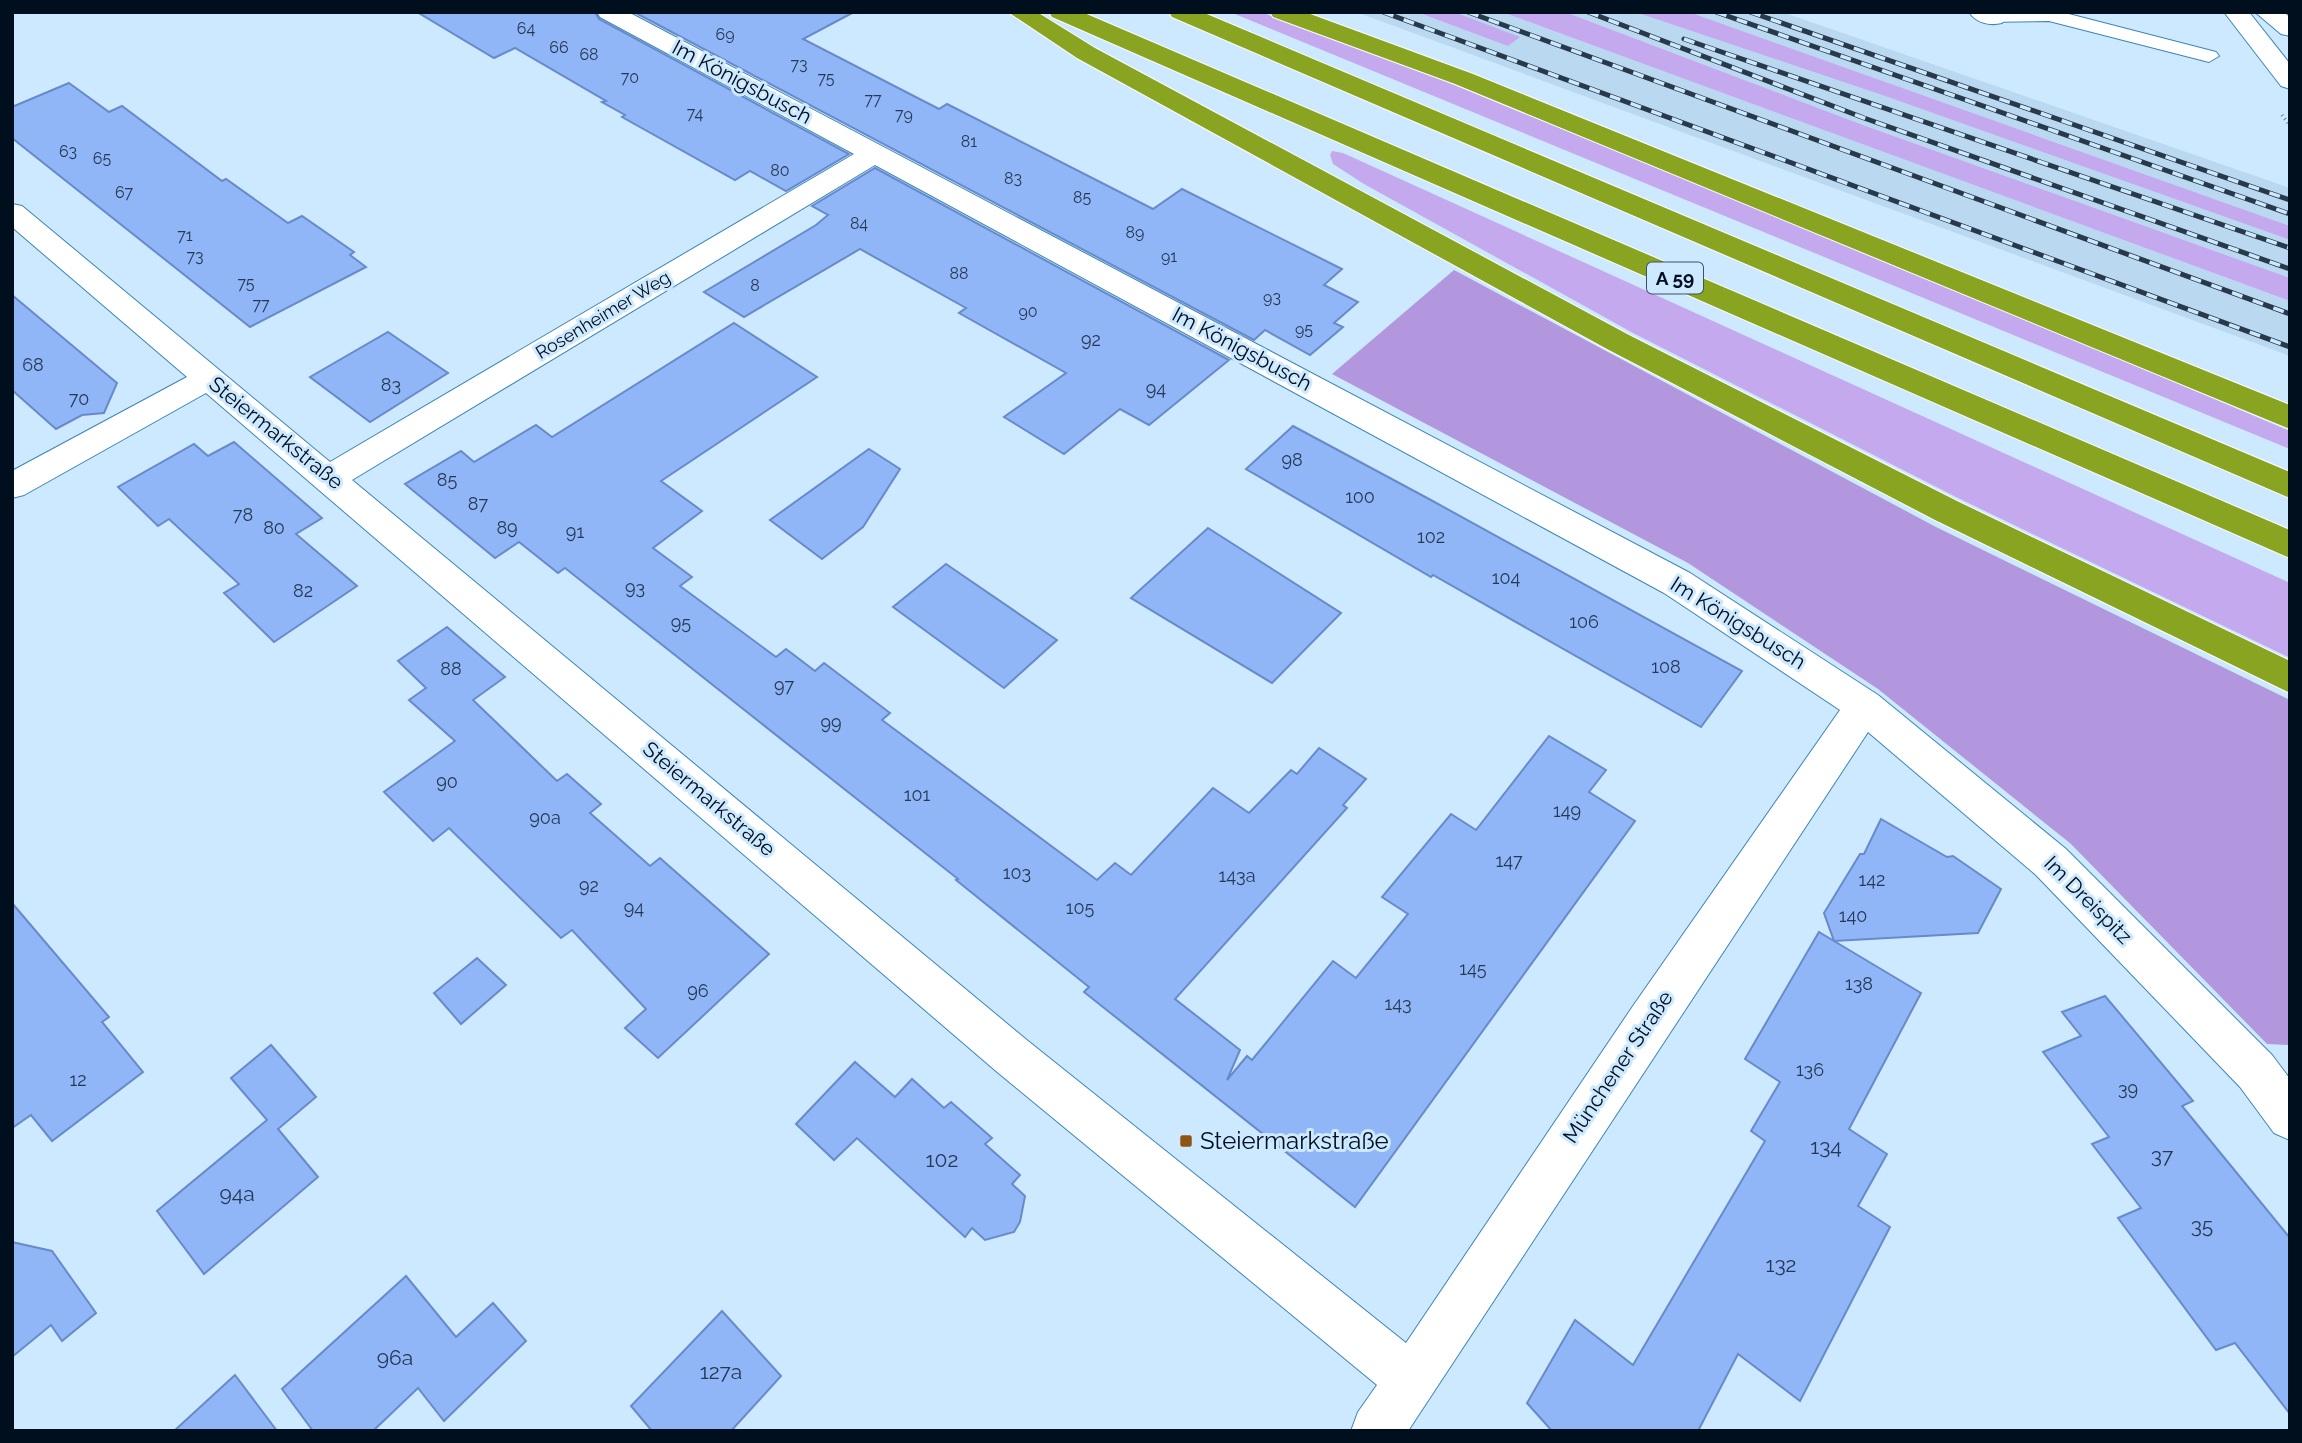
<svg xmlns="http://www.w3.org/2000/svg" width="2302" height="1443" viewBox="0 0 2302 1443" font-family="Raleway,sans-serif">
	<rect width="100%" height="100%" fill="#cde9ff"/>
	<g fill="#bad9f0">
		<path d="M1356,12H1502L2290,301V356Z"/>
		<path d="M1565,12H1635L1885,96L2290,240V278L1863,125Z"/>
		<path d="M1689,12H1782L2290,188V226Z"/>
	</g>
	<g fill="#c4a9ef">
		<path d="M1230,12H1261L1447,82L2023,318L2290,431V449Z"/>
		<path d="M1417,12H1454L1520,37L1508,46Z"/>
		<path d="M1502,12H1565L1863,125L2290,278V301Z"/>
		<path d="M1635,12H1689L2290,226V240L1885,96Z"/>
		<path d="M1332,151L1343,153L2290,583V658L1958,498L1633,333L1364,184L1333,164L1330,155Z"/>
	</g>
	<path fill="#b297de" d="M1454,270L1936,527L2290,700V1045L2267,1044L2071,844L1878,689L1688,563L1332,374Z"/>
	<g fill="#91b6f8" stroke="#668aca" stroke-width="2">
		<path d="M417,12H595L599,19L849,154L786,191L750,171L735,180L622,117L625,115L602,102L606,101L515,48L494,58Z"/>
		<path d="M634,12H854L803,39L939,109L947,104L1153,209L1182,189L1342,269L1324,285L1358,302L1334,323L1343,327L1310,355L1265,330L1254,340Z"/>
		<path d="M69,83L109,112L122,106L222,181L226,179L288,223L302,216L354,252L350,255L366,267L250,327L12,138V107Z"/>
		<path d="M875,168L1229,360L1149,425L1120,409L1064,454L1004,417L1066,373L959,313L966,308L860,249L744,317L704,292L816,225L828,215L812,206Z"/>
		<path d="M12,295L117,383L104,413L82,415L56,429L12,390Z"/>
		<path d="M734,323L817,377L661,481L702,511L653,548L692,577L680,586L776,657L786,649L815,671L824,663L890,713L882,720L1097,880L1115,863L1131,875L1213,788L1249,813L1291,770L1297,774L1319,748L1366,779L1343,805L1347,808L1175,999L1240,1050L1227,1080L1247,1056L1252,1060L1333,961L1356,978L1408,914L1382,897L1451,814L1476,830L1549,736L1606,770L1589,792L1635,821L1355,1207L1084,992L1089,987L956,880L958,879L565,568L558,573L519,542L495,558L405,484L461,451L474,462L536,425L552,437Z"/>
		<path d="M388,332L448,373L370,422L310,377Z"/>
		<path d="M1293,426L1429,499L1742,671L1701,727L1433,575L1431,577L1246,469Z"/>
		<path d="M234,442L322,518L296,534L357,586L274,642L224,593L239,584L169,519L158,526L118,487L194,444L208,456Z"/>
		<path d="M869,449L900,469L863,527L822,559L770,520Z"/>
		<path d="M1208,528L1341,613L1272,683L1131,598Z"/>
		<path d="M946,564L1057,640L1004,688L893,607Z"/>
		<path d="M447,627L505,677L473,700L557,781L567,774L601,804L590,813L650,866L660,858L769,954L658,1058L625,1028L646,1009L572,930L561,938L449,828L433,841L384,792L455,741L409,700L426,688L398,661Z"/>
		<path d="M1881,819L1947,857L1953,856L2001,889L1978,933L1834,941L1824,913L1860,854H1864Z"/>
		<path d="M12,903L109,1017L102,1022L143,1072L52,1141L31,1115L12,1128Z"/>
		<path d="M1819,932L1921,993L1849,1129L1887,1154L1858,1206L1890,1227L1800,1401L1738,1354L1698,1431H1552L1527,1403L1575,1320L1633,1365L1765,1141L1751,1131L1780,1082L1745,1059Z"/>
		<path d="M477,958L506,985L461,1024L434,993Z"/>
		<path d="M2105,996L2193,1101L2182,1106L2290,1238V1414L2235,1343L2216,1350L2118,1218L2141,1208L2092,1144L2109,1137L2043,1052L2081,1036L2062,1012Z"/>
		<path d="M271,1045L316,1097L278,1129L318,1177L204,1274L157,1211L267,1120L231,1078Z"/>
		<path d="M855,1062L895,1097L912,1079L944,1108L951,1102L992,1138L985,1144L1020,1175L1012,1184L1025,1196L1020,1222L1014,1232L985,1240L972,1228L965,1237L857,1138L834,1160L796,1124Z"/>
		<path d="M12,1242L52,1251L96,1313L62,1341L51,1325L12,1357Z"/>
		<path d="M406,1276L456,1337L493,1303L526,1341L444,1421L418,1388L373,1431H313L282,1389Z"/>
		<path d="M722,1311L781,1376L731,1431H652L631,1406Z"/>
		<path d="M235,1375L277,1431H174Z"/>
	</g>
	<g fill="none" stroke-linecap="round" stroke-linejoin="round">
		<g stroke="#3c85b6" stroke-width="2">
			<path id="lane" d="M1995,12H2061L2216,52L2219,56L2209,62L2049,21L1986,22L1984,18L1986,14Z"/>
		</g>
		<g stroke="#3c85b6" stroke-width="2">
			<g id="street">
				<path d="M597,12H628L1690,573L1878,695L2066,849L2272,1055L2290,1079V1140L2274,1133L2240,1087L2036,875L1868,732L1408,1431H1351L1358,1412L1377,1385L996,1071L206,393L24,495L12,498V471L187,377L12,227V204L22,206L330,462L854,154L600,17ZM875,165L1664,593L1840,710L1633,1006L1406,1343L1028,1041L352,480Z"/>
				<path d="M1969,12H2001L2005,18L2002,23C1990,26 1976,23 1969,12Z"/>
			</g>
		</g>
		<g stroke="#3c85b6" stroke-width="2">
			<g id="secondary">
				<path d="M2224,12H2249L2290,64V89L2281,86Z"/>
				<path d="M2255,12H2283L2290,17V36L2281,34Z"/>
			</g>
		</g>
		<g stroke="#fff" stroke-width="2">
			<g id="highway">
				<path d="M1008,12H1037L1095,48L1629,335L1959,502L2290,661V693L1935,520L1607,349L1077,58Z"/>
				<path d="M1049,12H1082L2290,530V558L1052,17Z"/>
				<path d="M1169,12H1202L2290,472V498L1172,17Z"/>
				<path d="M1270,12H1305L1473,74L2290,405V429L1455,84L1273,17Z"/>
			</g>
		</g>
		<path stroke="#6b8194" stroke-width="3.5" stroke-dasharray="1 3.5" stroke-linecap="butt" d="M2282,115L2290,126"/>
		<use href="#lane" fill="#fff" fill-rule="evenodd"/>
		<use href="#street" fill="#fff" fill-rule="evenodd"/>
		<use href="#secondary" fill="#fff" fill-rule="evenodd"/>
		<use href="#highway" fill="#88a421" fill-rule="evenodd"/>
		<g stroke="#283949" stroke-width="5">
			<g id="rail">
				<path d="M1383,12L2290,347"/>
				<path d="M1468,12L2290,314"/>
				<path d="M1588,12L1864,118L2290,269"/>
				<path d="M1716,12L2290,214"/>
				<path d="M1750,12L2290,200"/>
				<path d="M1684,39L2290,248"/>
			</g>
		</g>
		<use href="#rail" stroke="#cde9ff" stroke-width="3.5" stroke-dasharray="11" stroke-linecap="butt"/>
	</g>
	<rect fill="#8f5413" stroke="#cde9ff" stroke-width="2.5" x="1179" y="1134" width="14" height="14" rx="3.5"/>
	<g text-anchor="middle" stroke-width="6" stroke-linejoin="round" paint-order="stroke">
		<g font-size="16" fill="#243954">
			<text x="526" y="34">64</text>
			<text x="725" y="40">69</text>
			<text x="559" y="53">66</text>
			<text x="589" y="60">68</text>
			<text x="799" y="70">73</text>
			<text x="630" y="83">70</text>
			<text x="826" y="84">75</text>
			<text x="873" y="105">77</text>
			<text x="695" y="119">74</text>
			<text x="904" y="120">79</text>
			<text x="969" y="147">81</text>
			<text x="68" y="157">63</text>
			<text x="102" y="164">65</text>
			<text x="780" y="176">80</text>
			<text x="1013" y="184">83</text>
			<text x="124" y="198">67</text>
			<text x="1082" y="203">85</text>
			<text x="859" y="229">84</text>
			<text x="1135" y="238">89</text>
			<text x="185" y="241">71</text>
			<text x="195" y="262">73</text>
			<text x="1169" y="262">91</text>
			<text x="959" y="279">88</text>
			<text x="246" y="289">75</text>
			<text x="755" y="291">8</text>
			<text x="1272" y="303">93</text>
			<text x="261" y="310">77</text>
			<text x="1028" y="317">90</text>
			<text x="1304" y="335">95</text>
		</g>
		<g font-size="18" fill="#000f1e" stroke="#cde9ff">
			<text transform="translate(603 315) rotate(-31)" y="6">Rosenheimer Weg</text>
		</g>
		<g font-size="18" fill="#243954">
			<text x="1091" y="346">92</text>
			<text x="33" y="371">68</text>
			<text x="391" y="391">83</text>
			<text x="1156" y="395">94</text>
			<text x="79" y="405">70</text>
			<text x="1292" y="466">98</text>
			<text x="447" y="486">85</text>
			<text x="1360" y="503">100</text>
			<text x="478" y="510">87</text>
			<text x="243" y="521">78</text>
			<text x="274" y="534">80</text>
			<text x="507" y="534">89</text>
			<text x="575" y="538">91</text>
			<text x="1431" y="543">102</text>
			<text x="1506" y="584">104</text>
			<text x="635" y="594">93</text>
			<text x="303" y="597">82</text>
			<text x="1584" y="628">106</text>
			<text x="681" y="629">95</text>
			<text x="1666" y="673">108</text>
			<text x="451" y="675">88</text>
			<text x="784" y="692">97</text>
			<text x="831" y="729">99</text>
			<text x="447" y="788">90</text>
			<text x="917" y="801">101</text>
			<text x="1567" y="817">149</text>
			<text x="545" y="824">90a</text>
			<text x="1509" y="867">147</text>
			<text x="1017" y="879">103</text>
			<text x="1237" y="882">143a</text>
			<text x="1872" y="886">142</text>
			<text x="589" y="892">92</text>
			<text x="634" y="914">94</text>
			<text x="1080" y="914">105</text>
			<text x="1853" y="922">140</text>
			<text x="1473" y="975">145</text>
			<text x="1859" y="990">138</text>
			<text x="698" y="997">96</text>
			<text x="1398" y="1010">143</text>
			<text x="1810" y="1076">136</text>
			<text x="78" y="1086">12</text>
			<text x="2128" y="1095">39</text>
		</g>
		<rect fill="#cde9ff" stroke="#3e5062" stroke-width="2" x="1647" y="262.5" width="56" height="31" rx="5"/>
		<g font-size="19" font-weight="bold" fill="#000f1e">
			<text x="1675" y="285">A 59</text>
		</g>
		<g font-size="21" fill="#000f1e" stroke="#cde9ff">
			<text transform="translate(742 82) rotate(28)" y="7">Im Königsbusch</text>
			<text transform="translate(1242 349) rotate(28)" y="7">Im Königsbusch</text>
			<text transform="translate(276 433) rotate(39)" y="7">Steiermarkstraße</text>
			<text transform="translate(1738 623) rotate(32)" y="7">Im Königsbusch</text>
			<text transform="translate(709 799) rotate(40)" y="7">Steiermarkstraße</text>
			<text transform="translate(2088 900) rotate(45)" y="7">Im Dreispitz</text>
			<text transform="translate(1618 1067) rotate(-56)" y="7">Münchener Straße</text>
		</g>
		<g font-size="21" fill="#243954">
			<text x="1826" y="1154">134</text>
			<text x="2162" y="1163">37</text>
			<text x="942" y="1167">102</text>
			<text x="237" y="1201">94a</text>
			<text x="2202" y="1233">35</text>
			<text x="1781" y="1272">132</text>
			<text x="395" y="1365">96a</text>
			<text x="721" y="1379">127a</text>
		</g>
		<g font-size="24" fill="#000f1e" stroke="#cde9ff" text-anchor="start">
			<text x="1200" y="1149">Steiermarkstraße</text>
		</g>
	</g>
	<rect width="2302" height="1443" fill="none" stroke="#000f1e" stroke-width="28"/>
</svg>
